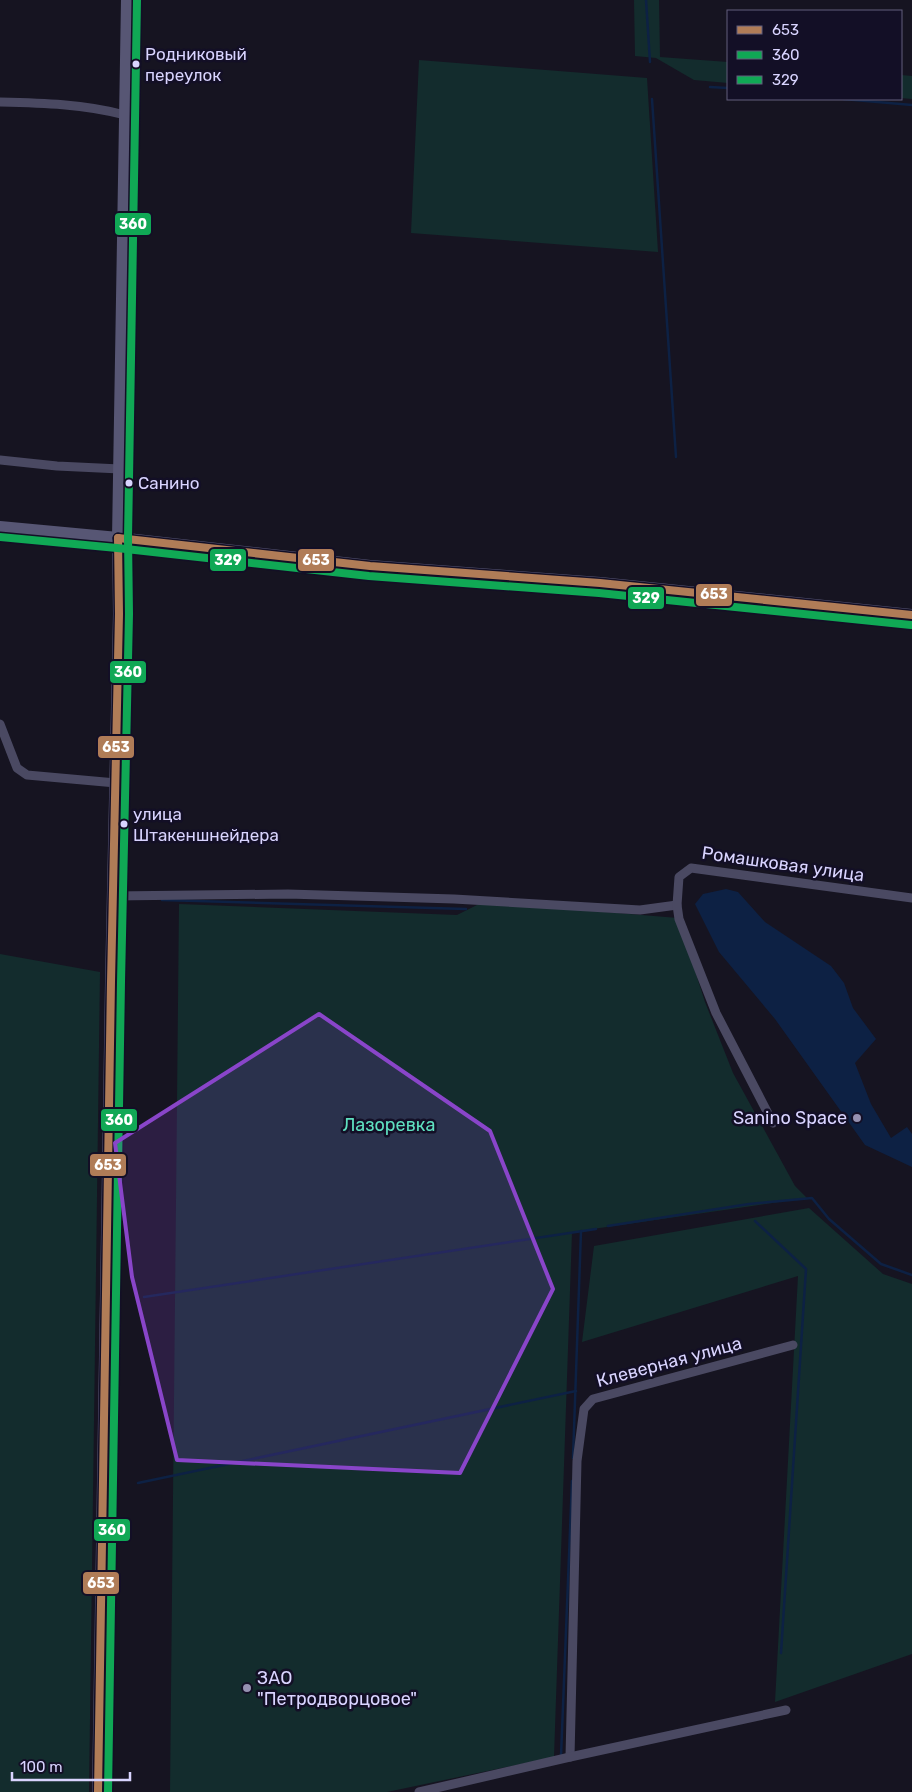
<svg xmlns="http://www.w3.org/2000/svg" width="912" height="1792" viewBox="0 0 912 1792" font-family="Rubik,sans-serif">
	<rect width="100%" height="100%" fill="#161421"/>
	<g fill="#132c2d">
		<path d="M634,0H659L660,57L728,62V83L694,80L656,58L635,56Z"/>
		<path d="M419,60L647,78L658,252L411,233Z"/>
		<path d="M901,75L912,76V99L901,98Z"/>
		<path d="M483,902L678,918L705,1002L733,1073L795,1186L807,1198L572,1232L554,1757L387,1792H170L179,904L457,915Z"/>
		<path d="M0,954L100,972L89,1792H0Z"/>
		<path d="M809,1208L883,1274L912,1284V1654L775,1702L798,1276L582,1342L594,1246Z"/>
	</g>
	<path fill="#0d2144" d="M726,889L738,892L765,922L831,966L844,983L853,1008L876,1039L855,1063L871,1104L891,1138L907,1127L912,1134V1167L865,1145L775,1019L719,952L695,904L703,894Z"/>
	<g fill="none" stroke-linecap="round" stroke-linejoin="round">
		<g stroke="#0d2144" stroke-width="2.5">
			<path d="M646,0L650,62"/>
			<path d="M710,87L728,88"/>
			<path d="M652,99L676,457"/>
			<path d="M843,99L912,105"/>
			<path d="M162,900L466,909"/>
			<path d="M755,1221L806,1269L781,1653"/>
			<path d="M608,1226L749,1204L812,1198L829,1219L881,1264L912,1275"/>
			<path d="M144,1297L596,1229"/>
			<path d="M573,1458L581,1231"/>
			<path d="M138,1483L576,1391"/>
			<path d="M561,1756L572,1481"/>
		</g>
		<g stroke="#4a4962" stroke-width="9">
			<path d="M0,102C42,103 84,104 125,115"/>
			<path d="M0,460L57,466L120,469"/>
			<path d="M0,724L17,768L27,775L116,783"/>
			<path d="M113,896L288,894L454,899L640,910L677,905"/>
			<path d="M773,1123L716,1013L679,919L677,905L679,877L691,868L912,898"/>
			<path d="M570,1757L577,1461L584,1409L593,1399L793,1345"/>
			<path d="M419,1792L570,1757L786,1710"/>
		</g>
		<g stroke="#575674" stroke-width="12">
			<path d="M0,527L118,538L370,566L600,583L912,615"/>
			<path d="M98,1792L111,982L119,614L118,538L127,0"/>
		</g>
		<g stroke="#130f26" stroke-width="11">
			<g id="bus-1">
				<path d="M118,538L370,566L600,583L912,615"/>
				<path d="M98,1792L111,982L119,614L118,538"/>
			</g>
		</g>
		<g stroke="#130f26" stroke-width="11">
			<path id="bus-2" d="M108,1792L121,982L129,614L128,538L137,0"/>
		</g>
		<g stroke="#130f26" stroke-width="11">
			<path id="bus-3" d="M0,537L117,548L369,576L599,593L911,625"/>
		</g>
		<use href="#bus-1" stroke="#b07c57" stroke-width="8"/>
		<use href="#bus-2" stroke="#10a855" stroke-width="8"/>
		<use href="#bus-3" stroke="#10a855" stroke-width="8"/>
	</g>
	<path fill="#8945c9" fill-opacity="0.2" stroke="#8945c9" stroke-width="4" stroke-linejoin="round" d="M319,1014L490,1131L553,1289L460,1473L177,1460L132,1277L115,1143Z"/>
	<g fill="#d9d4ff" stroke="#130f26" stroke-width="2">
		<circle cx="136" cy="64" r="4.5"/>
		<circle cx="129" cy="483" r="4.5"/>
		<circle cx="124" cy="824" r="4.5"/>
	</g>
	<g fill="#9591b1" stroke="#130f26" stroke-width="2">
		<circle cx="857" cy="1118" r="5"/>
		<circle cx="247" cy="1688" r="5"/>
	</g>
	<g text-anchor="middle" stroke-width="5" stroke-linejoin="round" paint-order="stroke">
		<g font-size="17" fill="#d9d4ff" stroke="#130f26" text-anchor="start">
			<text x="145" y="60">Родниковый<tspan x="145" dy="21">переулок</tspan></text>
			<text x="138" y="489">Санино</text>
			<text x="133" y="820">улица<tspan x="133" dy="21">Штакеншнейдера</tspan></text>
		</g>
		<g font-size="18" fill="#d9d4ff" stroke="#130f26">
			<text transform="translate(783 864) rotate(8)" y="6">Ромашковая улица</text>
			<text transform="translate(669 1362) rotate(-15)" y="6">Клеверная улица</text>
		</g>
		<g font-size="18" fill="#d9d4ff" stroke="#130f26" text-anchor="end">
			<text x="847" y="1124">Sanino Space</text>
			<text x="257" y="1684" text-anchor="start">ЗАО<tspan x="257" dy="21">"Петродворцовое"</tspan></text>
		</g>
		<g font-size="18" fill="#5fe0c0" stroke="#130f26">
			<text x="389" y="1131">Лазоревка</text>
		</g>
	</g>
	<g stroke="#130f26" stroke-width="2">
		<rect x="114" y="212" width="38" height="24" rx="5" fill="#10a855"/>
		<rect x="297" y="548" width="38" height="24" rx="5" fill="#b07c57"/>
		<rect x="209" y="548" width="38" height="24" rx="5" fill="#10a855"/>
		<rect x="695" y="583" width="38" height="24" rx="5" fill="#b07c57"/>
		<rect x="627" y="586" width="38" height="24" rx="5" fill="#10a855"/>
		<rect x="109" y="660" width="38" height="24" rx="5" fill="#10a855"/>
		<rect x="97" y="735" width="38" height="24" rx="5" fill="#b07c57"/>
		<rect x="100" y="1108" width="38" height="24" rx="5" fill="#10a855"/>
		<rect x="89" y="1153" width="38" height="24" rx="5" fill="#b07c57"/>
		<rect x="93" y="1518" width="38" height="24" rx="5" fill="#10a855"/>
		<rect x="82" y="1571" width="38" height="24" rx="5" fill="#b07c57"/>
	</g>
	<g font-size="14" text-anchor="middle" font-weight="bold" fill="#fff">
		<text x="133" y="229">360</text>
		<text x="316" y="565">653</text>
		<text x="228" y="565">329</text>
		<text x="714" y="599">653</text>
		<text x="646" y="603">329</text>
		<text x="128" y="677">360</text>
		<text x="116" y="752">653</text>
		<text x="119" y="1125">360</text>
		<text x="108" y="1170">653</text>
		<text x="112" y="1535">360</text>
		<text x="101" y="1588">653</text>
	</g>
	<rect x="727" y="10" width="175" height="90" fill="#130f26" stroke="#625e7d"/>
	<rect x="737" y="26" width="25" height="8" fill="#b07c57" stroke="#625e7d"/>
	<text x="772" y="35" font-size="15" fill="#d9d4ff">653</text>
	<rect x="737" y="51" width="25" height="8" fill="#10a855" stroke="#625e7d"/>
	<text x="772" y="60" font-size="15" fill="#d9d4ff">360</text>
	<rect x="737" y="76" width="25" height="8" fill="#10a855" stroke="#625e7d"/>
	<text x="772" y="85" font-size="15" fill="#d9d4ff">329</text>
	<path d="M12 1772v8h118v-8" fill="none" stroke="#d9d4ff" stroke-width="2.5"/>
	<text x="20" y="1772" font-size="15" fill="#d9d4ff" stroke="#130f26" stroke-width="4" paint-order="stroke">100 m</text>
</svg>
